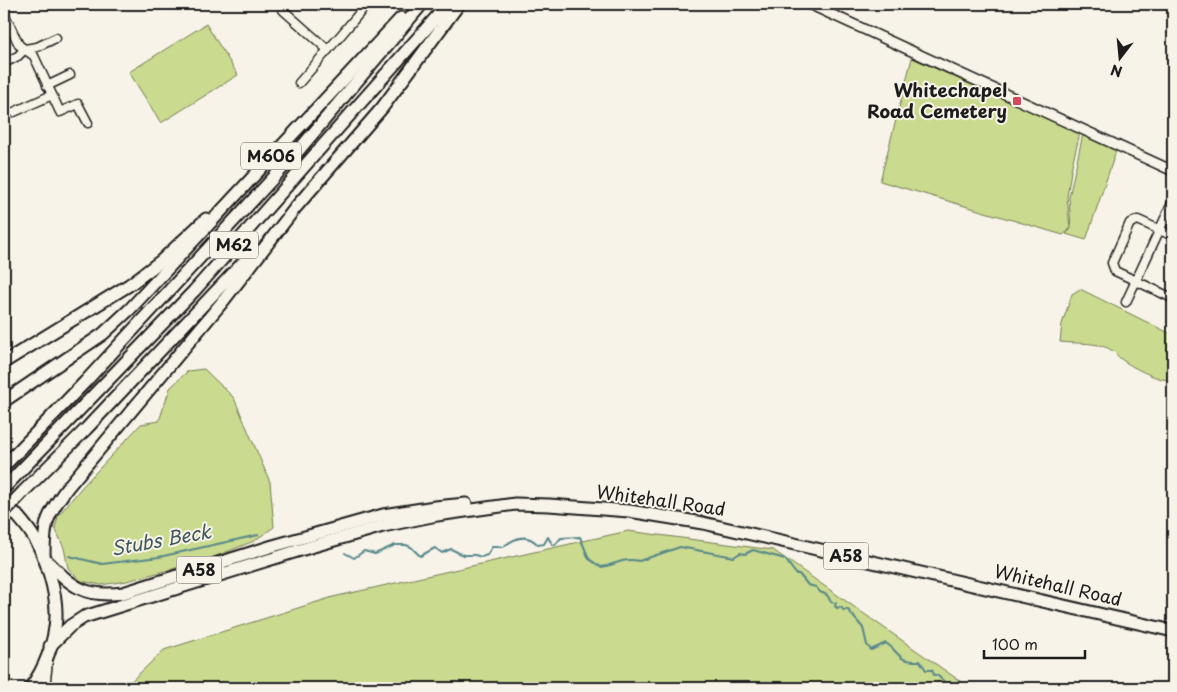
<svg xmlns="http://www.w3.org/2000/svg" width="1177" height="692" viewBox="0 0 1177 692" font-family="'Playpen Sans',sans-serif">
	<rect width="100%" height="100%" fill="#f7f3e8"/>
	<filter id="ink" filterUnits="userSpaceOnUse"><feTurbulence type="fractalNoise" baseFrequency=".02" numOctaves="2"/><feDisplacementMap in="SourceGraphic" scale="10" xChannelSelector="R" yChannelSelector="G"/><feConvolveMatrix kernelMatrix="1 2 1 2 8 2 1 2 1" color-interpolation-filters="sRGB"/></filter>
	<g filter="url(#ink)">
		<g fill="#cada8e" stroke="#737b55">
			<path d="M206,24L238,75L161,123L129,72Z"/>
			<path d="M912,58L1080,133L1072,165L1067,197L1070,229L1063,235L880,181Z"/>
			<path d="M1083,134L1117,148L1086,240L1066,234L1071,229L1069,197Z"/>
			<path d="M1080,289L1173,335V379C1163,384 1130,366 1121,359C1118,357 1116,353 1113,351C1099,341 1076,344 1060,342L1062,324L1072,294Z"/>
			<path d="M204,369L234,398L270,482L274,527L254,541L206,560L127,581L101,585L81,581L68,568L64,548L55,528L58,516L82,487L141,424L159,421L170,388L188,371Z"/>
			<path d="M628,531L773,550L970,688H124L164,650L333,597Z"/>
		</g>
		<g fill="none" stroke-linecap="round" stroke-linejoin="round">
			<g stroke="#56878b" stroke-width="2">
				<path d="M345,553L354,558L364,551L375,554L395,545H406L411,547L420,556L435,548L442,553L451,549L463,555H475L481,557L487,555L492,547H503C514,538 527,532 538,545L544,544L548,537L552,544L555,545L561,538L580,537L589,559L601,567C616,565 623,557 639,561L680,547L734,557L740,553L745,554L753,550L785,559L796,574H799L808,585L816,587L820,592L827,595L831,602L836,603L835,606L837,608L841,607L844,611L846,609L848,610L863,628L867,645L871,650L886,643C903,655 895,661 920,661L926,670H932L934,675H937L951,688"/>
				<path d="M69,556L102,564L159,557L258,535"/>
				<path d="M955,688L960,685L963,688"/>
				<path d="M967,688H969"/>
			</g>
			<g stroke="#1c1c1c" stroke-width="11">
				<g id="minor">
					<path d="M283,4V10L328,50"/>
					<path d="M4,13L19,45L34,56L60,112L78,104L88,123"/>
					<path d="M4,63L18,56L25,49L37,47L56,38"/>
					<path d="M299,83L341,35L367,4"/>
					<path d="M47,86L70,75"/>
					<path d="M14,112L52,95"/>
					<path d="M1173,236L1138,220L1130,223L1112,263L1115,271L1170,297L1173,296"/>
					<path d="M1126,302L1173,201"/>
					<path d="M45,688L48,662"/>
				</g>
			</g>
			<g stroke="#1c1c1c" stroke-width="12">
				<path id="major" d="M809,4L1173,171"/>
			</g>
			<g stroke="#1c1c1c" stroke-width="15">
				<g id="highway">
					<path d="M4,362L129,285L161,261L206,219"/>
					<path d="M4,401L103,334L130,309L401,18"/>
					<path d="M4,466L85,382L299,150L422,4"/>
					<path d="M4,488L194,291L448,4"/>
					<path d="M23,492L86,429L255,250"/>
					<path d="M4,501C14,512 25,523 33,536C46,556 57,593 56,617C55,641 45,669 30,688"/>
					<path d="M44,557C44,522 46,517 67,488L224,300L296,207L382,108L459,4"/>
					<path d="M45,559C72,586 83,598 123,593L273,546L383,515L435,507L466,504"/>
					<path d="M50,646L70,626L84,617L310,547L383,526L437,515L515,504L549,505L629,511L703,523L1173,631"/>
				</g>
			</g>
			<use href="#minor" stroke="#f7f3e8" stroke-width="8"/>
			<use href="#major" stroke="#f7f3e8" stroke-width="9"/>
			<use href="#highway" stroke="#f7f3e8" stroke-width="11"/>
			<g stroke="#1c1c1c" stroke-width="15" stroke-linecap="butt">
				<path id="highway-bridge" d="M4,512L23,492"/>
			</g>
			<use href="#highway-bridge" stroke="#f7f3e8" stroke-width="11"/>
		</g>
	</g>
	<rect fill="#d1495b" stroke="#f7f3e8" stroke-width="2" x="1012" y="96" width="10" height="10" rx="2.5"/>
	<g text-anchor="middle" stroke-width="4" stroke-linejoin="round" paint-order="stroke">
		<g fill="#f7f3e8" stroke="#5e5c59" stroke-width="1">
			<rect x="241" y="142.5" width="60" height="27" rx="4"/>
			<rect x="210" y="231.5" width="48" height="27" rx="4"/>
			<rect x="823.5" y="542.5" width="45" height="27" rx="4"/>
			<rect x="176.5" y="556.5" width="45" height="27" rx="4"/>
		</g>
		<g font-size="16" font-weight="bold" fill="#1c1c1c">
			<text x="271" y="162">M606</text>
			<text x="234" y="251">M62</text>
			<text x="846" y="562">A58</text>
			<text x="199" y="576">A58</text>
		</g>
		<g font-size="18" font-weight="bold" fill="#1c1c1c" stroke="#f7f3e8" text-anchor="end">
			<text x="1007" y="97">Whitechapel<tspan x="1007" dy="21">Road Cemetery</tspan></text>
		</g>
		<g font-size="18" fill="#1c1c1c" stroke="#f7f3e8">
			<text transform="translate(661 501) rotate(8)" y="6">Whitehall Road</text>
			<text transform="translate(1058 586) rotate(13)" y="6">Whitehall Road</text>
		</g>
		<g font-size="19" font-style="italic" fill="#3e5a5d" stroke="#f7f3e8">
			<text transform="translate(161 540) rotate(-10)" y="7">Stubs Beck</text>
		</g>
	</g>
	<rect width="1177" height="692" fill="none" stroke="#f7f3e8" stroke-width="20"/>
	<rect x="10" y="10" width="1157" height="672" fill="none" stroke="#1c1c1c" stroke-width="2" filter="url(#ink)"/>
	<g transform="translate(1120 58) rotate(196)" stroke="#f7f3e8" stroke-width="4" paint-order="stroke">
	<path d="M0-4L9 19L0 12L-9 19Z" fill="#1c1c1c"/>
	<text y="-8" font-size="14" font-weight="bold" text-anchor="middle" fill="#1c1c1c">N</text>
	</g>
	<path d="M984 650v8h101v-8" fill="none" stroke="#1c1c1c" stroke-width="2.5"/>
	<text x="992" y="650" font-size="15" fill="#1c1c1c" stroke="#f7f3e8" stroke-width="4" paint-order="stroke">100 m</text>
</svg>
